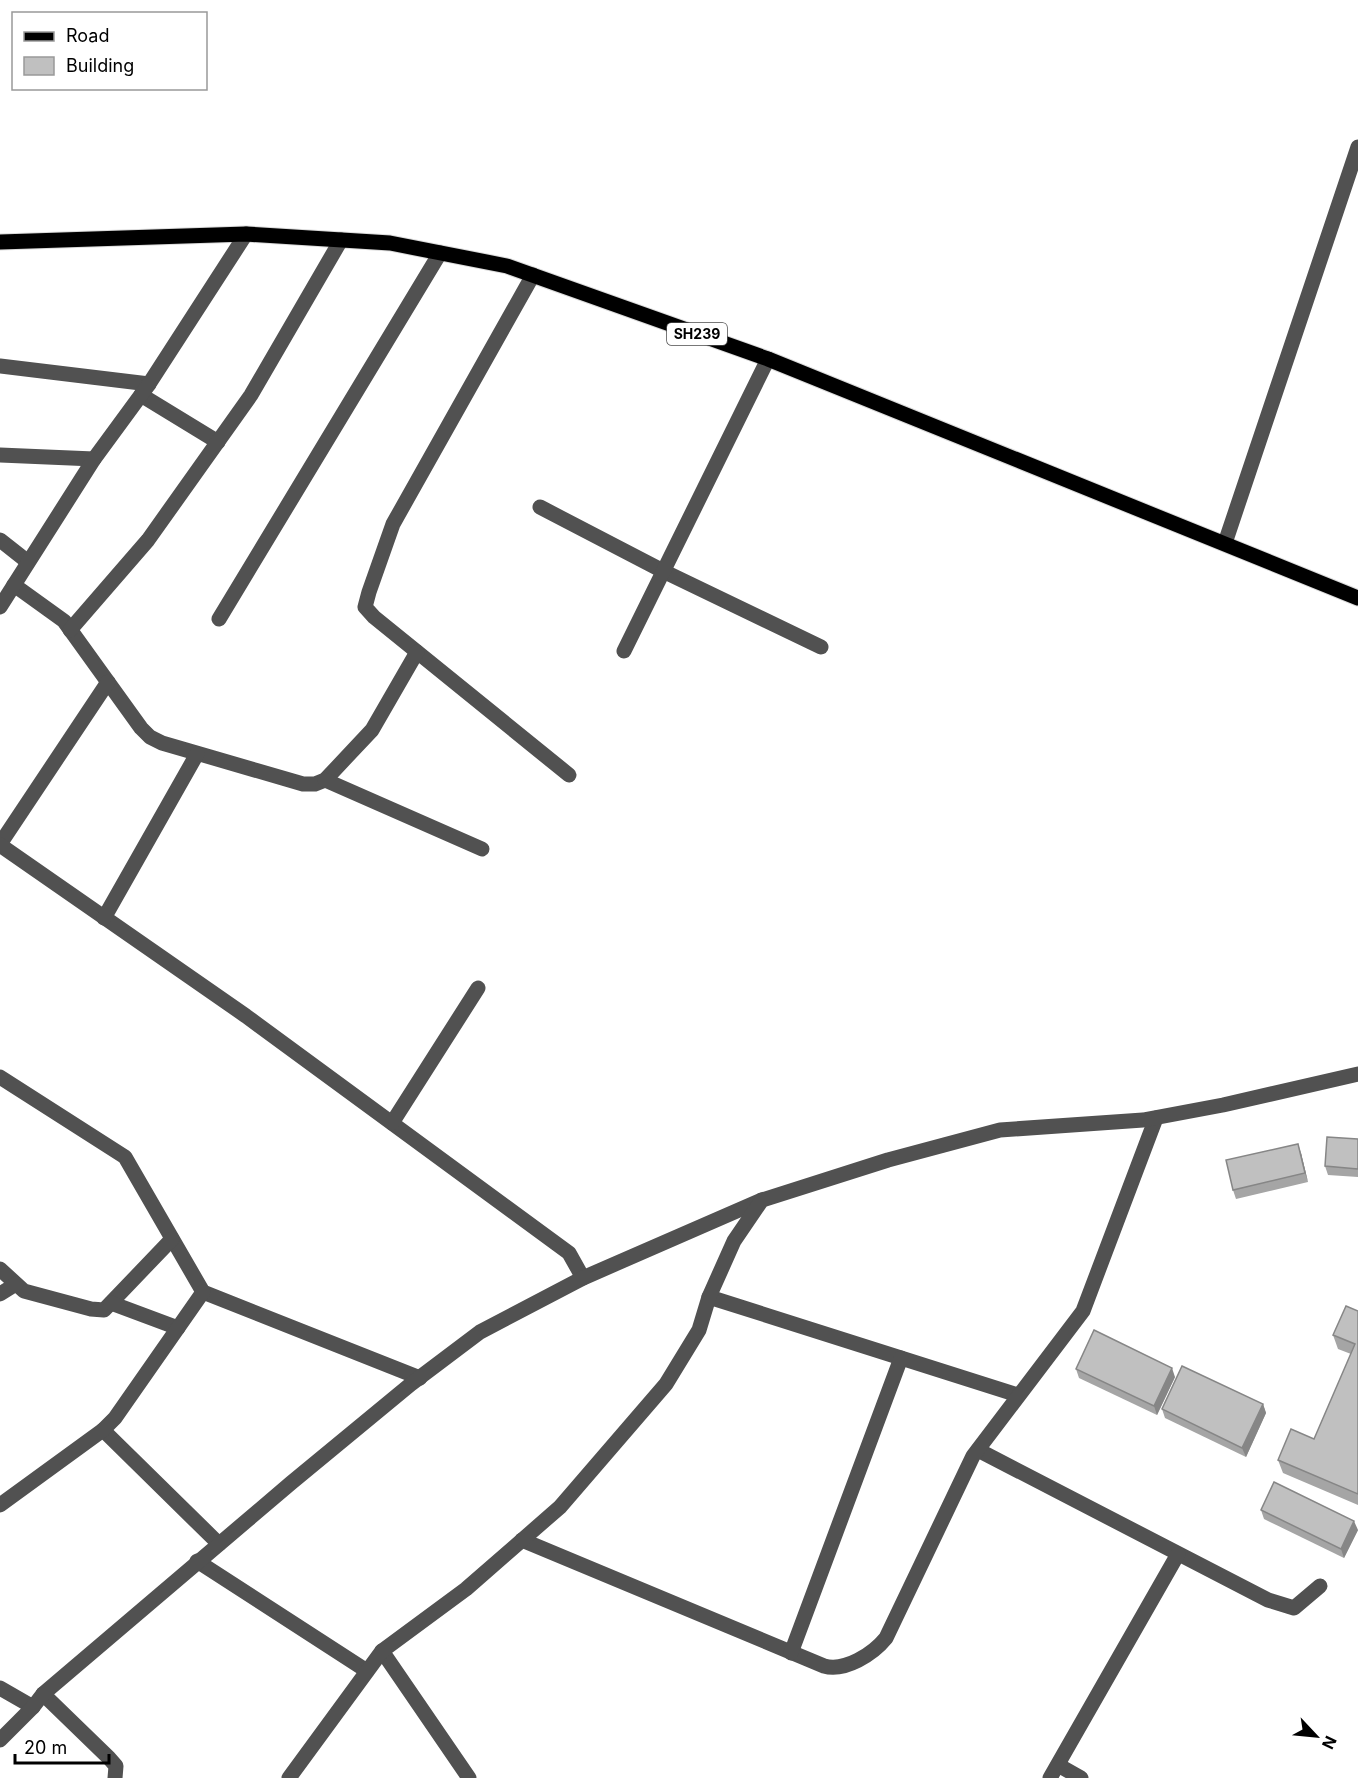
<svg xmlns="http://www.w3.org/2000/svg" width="1358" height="1778" viewBox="0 0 1358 1778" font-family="Inter,sans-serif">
	<rect width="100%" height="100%" fill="#fff"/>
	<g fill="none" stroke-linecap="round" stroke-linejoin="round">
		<g stroke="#dbdbdb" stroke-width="17">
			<path id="major" d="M0,242L246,234L390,243L507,266L768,359L1358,598"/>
		</g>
		<g stroke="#515151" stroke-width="15">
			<path d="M533,275L393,524L369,592L365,607L374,617L569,775"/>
			<path d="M0,366L149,384"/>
			<path d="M141,395L218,442"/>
			<path d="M0,455L94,459"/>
			<path d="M540,507L663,571L821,647"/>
			<path d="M0,540L28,562"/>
			<path d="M1225,543L1358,147"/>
			<path d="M14,585L64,621L141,728L150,737L162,743L303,784H315L325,780L372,730L417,652"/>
			<path d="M0,607L94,459L149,384L246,234"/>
			<path d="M219,619L440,253"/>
			<path d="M70,630L148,540L251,395L341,240"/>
			<path d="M624,651L768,359"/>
			<path d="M325,780L482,849"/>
			<path d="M0,844L108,682"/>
			<path d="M0,845L246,1016L569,1253L583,1278"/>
			<path d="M104,918L197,754"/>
			<path d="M0,1077L125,1157L203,1292L420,1378"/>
			<path d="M392,1123L478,988"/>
			<path d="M0,1269L24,1291L91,1309L104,1310L172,1239"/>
			<path d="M0,1294L16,1284"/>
			<path d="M709,1297L1018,1395"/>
			<path d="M111,1303L178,1328"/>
			<path d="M103,1430L219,1544"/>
			<path d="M978,1450L1268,1600L1294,1608L1320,1586"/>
			<path d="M0,1505L103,1430L115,1418L203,1292"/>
			<path d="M522,1540L824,1666C845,1672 873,1654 886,1638L973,1456L1083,1311L1156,1118"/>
			<path d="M197,1561L367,1671"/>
			<path d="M382,1651L469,1778"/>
			<path d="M791,1653L901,1358"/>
			<path d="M0,1688L33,1707"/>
			<path d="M43,1694L109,1758L116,1766L115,1778"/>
			<path d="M0,1740L33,1707L43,1694L291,1483L411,1384L480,1332L583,1278L762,1200"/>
			<path d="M1058,1765L1081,1778"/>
			<path d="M289,1778L382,1651L466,1589L560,1507L666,1384L699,1330L709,1297L734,1241L762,1200L888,1160L1000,1130L1143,1120L1223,1105L1358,1074"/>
			<path d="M1050,1778L1178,1554"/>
		</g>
		<use href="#major" stroke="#000" stroke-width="15"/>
	</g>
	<g fill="#a5a5a5">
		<path d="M1358,1139V1177L1328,1175L1325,1166Z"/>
		<path d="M1301,1153L1308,1182L1236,1199L1233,1190Z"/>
		<path d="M1358,1311V1505L1283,1473L1278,1460L1314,1439L1351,1354L1338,1349L1333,1335Z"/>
		<path d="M1076,1369L1175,1377L1157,1415L1079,1378Z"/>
		<path d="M1263,1404L1266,1413L1246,1457L1165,1418L1162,1409Z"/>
		<path d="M1261,1510L1358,1530L1344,1558L1264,1519Z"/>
	</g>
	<g fill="#868686">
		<path d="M1298,1144L1301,1153L1308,1182L1305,1173Z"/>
		<path d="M1172,1368L1175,1377L1157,1415L1154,1406Z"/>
		<path d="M1263,1404L1266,1413L1246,1457L1242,1448Z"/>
		<path d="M1354,1521L1358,1530L1344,1558L1341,1549Z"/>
	</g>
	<g fill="#c0c0c0" stroke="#868686" stroke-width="1.5">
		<path d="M1327,1137L1358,1139V1169L1325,1166Z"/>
		<path d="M1298,1144L1305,1173L1233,1190L1226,1160Z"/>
		<path d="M1346,1306L1358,1311V1494L1278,1460L1291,1429L1314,1439L1355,1344L1333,1335Z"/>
		<path d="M1094,1330L1172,1368L1154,1406L1076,1369Z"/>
		<path d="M1182,1366L1263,1404L1242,1448L1162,1409Z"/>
		<path d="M1274,1482L1354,1521L1341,1549L1261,1510Z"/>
	</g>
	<g text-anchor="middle" stroke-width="6" stroke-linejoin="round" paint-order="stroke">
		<rect fill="#fff" stroke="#4c4c4c" stroke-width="1.5" x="667" y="323" width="60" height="22" rx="4.5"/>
		<g font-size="14" font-weight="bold" fill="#000">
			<text x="697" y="339">SH239</text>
		</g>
	</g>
	<rect x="12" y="12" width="195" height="78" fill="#ffffff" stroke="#999999" stroke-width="1.5"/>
	<rect x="24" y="32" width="30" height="9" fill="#000000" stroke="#999999" stroke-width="1.5"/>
	<text x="66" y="42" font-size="18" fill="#000000">Road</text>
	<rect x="24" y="57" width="30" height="18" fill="#c0c0c0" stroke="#999999" stroke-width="1.5"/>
	<text x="66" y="72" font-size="18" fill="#000000">Building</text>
	<g transform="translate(1316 1736) rotate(116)" stroke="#ffffff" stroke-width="4.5" paint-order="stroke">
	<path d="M0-4.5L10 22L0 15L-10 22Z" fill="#000000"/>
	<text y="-9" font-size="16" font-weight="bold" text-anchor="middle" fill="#000000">N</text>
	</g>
	<path d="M15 1754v9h94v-9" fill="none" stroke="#000000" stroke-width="3"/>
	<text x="24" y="1754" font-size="18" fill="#000000" stroke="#ffffff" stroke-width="4.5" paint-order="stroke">20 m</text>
</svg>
